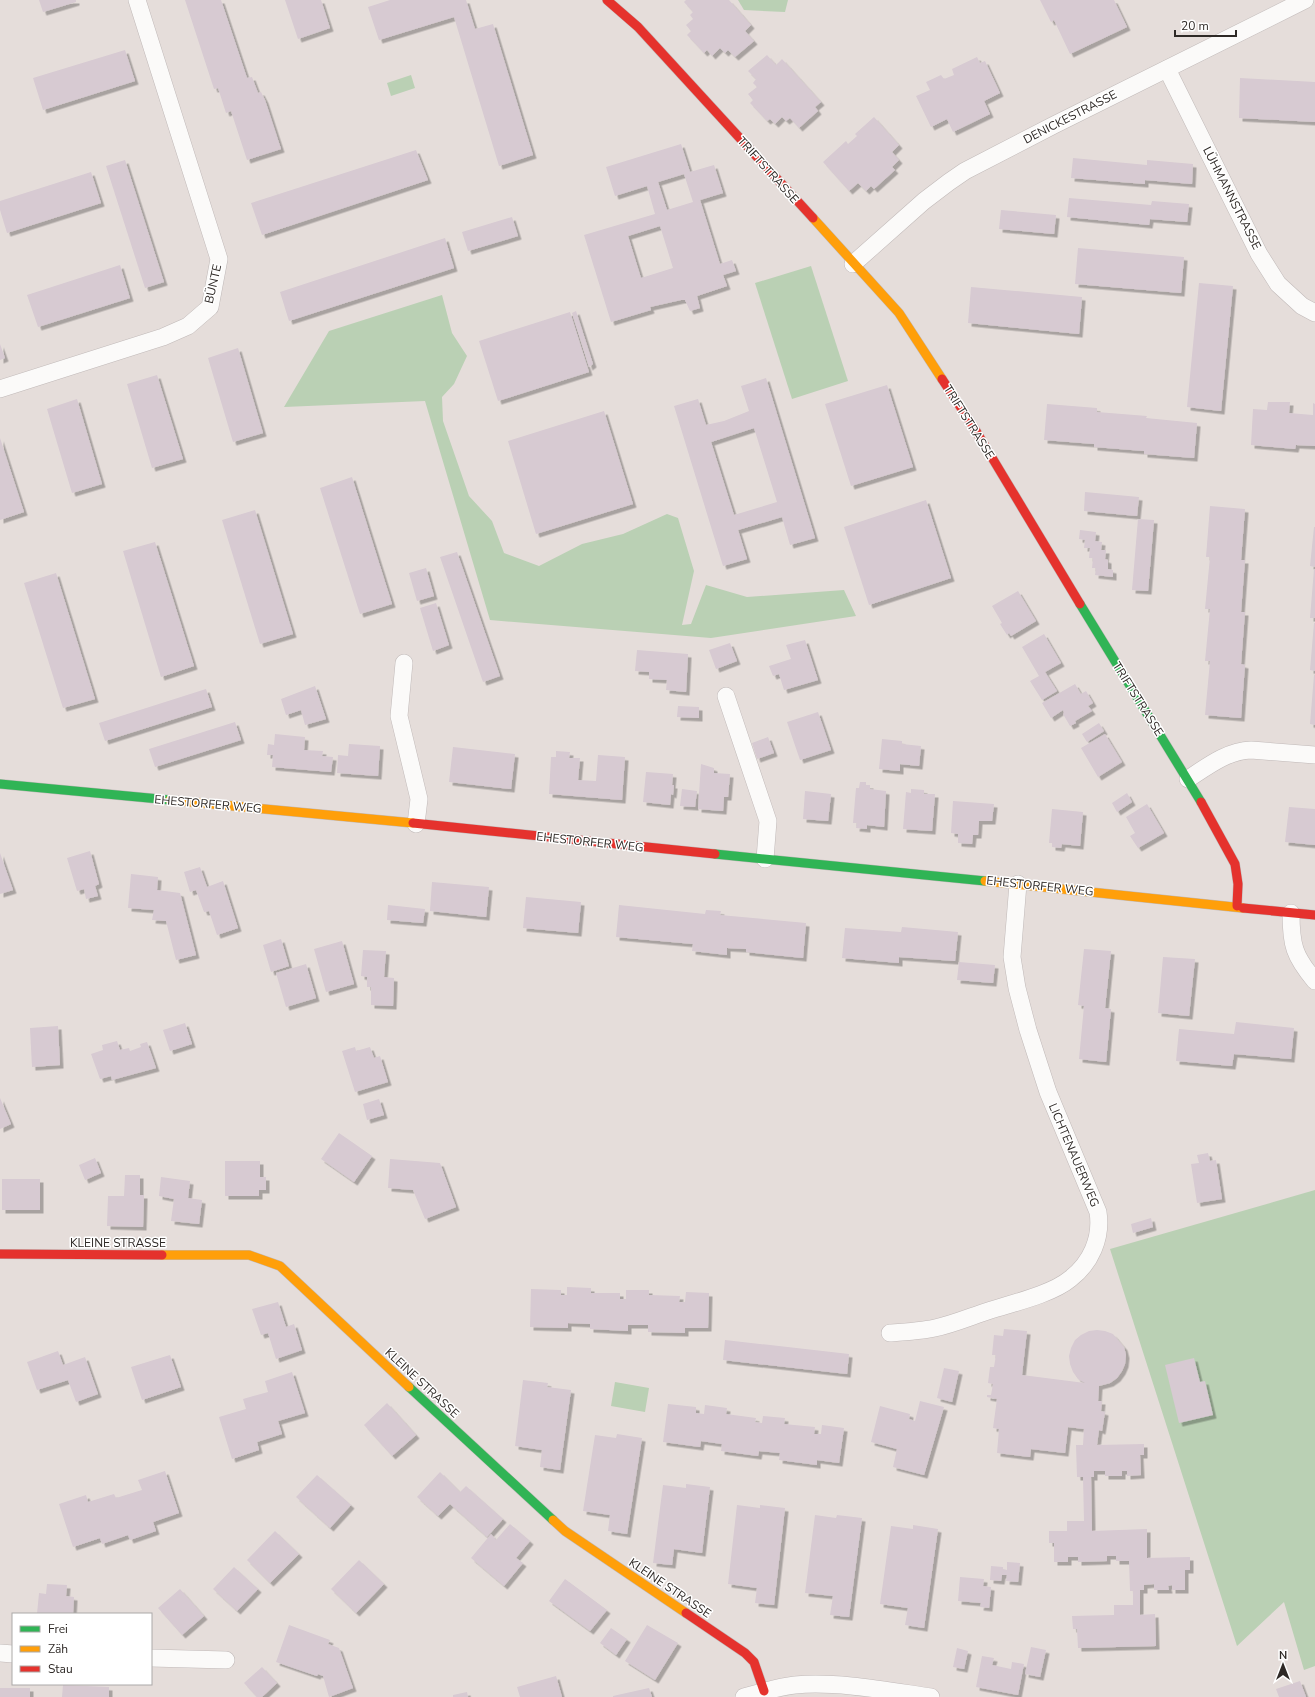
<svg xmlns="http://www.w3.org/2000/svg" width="1315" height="1697" viewBox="0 0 1315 1697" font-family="'Nunito Sans',sans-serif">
	<defs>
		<filter id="shadow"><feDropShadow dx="3.5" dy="3.5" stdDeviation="0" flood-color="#0004"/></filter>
	</defs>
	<rect width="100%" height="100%" fill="#e5ddda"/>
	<g fill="#bad0b4">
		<path d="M738,0H788L785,12L744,10Z"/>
		<path d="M411,75L415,88L391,96L387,83Z"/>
		<path d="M811,266L848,381L792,399L755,283Z"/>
		<path d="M442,295L452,333L467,356L454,384L442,397L443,421L469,496L492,521L504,553L539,566L582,544L623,534L667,514L678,518L694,571L682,625L691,624L706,585L747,597L844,590L856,616L711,638L490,620L425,401L284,407L329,331Z"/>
		<path d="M1315,1190V1666L1304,1670L1284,1602L1237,1646L1110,1249Z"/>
		<path d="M615,1382L649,1388L645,1412L611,1406Z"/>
	</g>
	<g fill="#d7cad2" fill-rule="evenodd" filter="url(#shadow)">
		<path d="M39,0H76V2L43,12Z"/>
		<path d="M185,0H221L247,78L252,77L258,93L261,92L265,100L281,149L247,160L231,111L226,113L218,88L214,89Z"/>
		<path d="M285,0H321L330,28L298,39Z"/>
		<path d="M390,0H466L475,29L493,24L533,155L499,166L454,17L379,40L368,7Z"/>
		<path d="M686,0H729L751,25L745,31L754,41L735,57L728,50L725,53L720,48L712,56L707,50L704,53L687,35L691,31L686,25L693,19L690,15L693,12L684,2Z"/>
		<path d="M1040,0H1114L1127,27L1070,54L1054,20L1051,22Z"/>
		<path d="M125,50L135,81L43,110L33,78Z"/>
		<path d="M767,55L776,65L782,59L821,102L815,107L818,111L799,128L790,118L786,121L782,117L775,124L770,119L767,121L750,103L753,100L748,94L757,87L753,83L756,79L748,71Z"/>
		<path d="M977,57L980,63L985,61L1000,93L984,101L990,114L953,132L947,119L931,127L916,96L930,90L926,82L941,75L944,79L954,75L952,69Z"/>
		<path d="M1240,78L1315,82V122L1239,118Z"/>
		<path d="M874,117L899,145L892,152L899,160L892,167L895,170L874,189L871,186L866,191L858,183L849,191L823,162L846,141L848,144L857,136L855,134Z"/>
		<path d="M681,144L690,172L714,165L723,193L700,200L720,264L732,260L736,271L723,275L727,286L697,296L700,308L690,311L685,300H681L650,307L651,310L611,322L584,235L655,214L647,186L615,196L606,167ZM684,174L693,202L667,210L658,182ZM660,226L673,268L641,278L628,236Z"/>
		<path d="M416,150L428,180L262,235L251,203Z"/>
		<path d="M1073,158L1147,165V160L1193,164L1192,184L1145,180V184L1071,178Z"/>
		<path d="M125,160L164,282L145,288L106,166Z"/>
		<path d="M91,172L101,203L7,233L0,210V201Z"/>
		<path d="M1069,198L1151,205L1152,201L1189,204L1187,222L1150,219L1149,225L1067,217Z"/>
		<path d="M1001,210L1056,215L1054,234L999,229Z"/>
		<path d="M512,217L518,236L468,251L462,232Z"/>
		<path d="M445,238L454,268L289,321L280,292Z"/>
		<path d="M1078,248L1184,257L1181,293L1075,284Z"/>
		<path d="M120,265L130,298L38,327L27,295Z"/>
		<path d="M1199,283L1233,286L1221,411L1187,407Z"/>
		<path d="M971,287L1082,297L1079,334L968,323Z"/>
		<path d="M576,311L593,364L589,367L572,313Z"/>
		<path d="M570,312L589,372L498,401L479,341Z"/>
		<path d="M0,344L5,358L0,360Z"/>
		<path d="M238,348L263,433L233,442L208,358Z"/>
		<path d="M157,375L183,459L152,468L127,384Z"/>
		<path d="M766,378L815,538L790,545L782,517L738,530L747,559L723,566L674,406L698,399L706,425L724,421L749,411L741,386ZM754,428L777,502L734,515L711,442Z"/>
		<path d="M887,385L913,467L851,486L825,404Z"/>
		<path d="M77,399L102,484L72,493L47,409Z"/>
		<path d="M1268,402H1290L1289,413L1313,415V403L1315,404V446L1296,445L1295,449L1251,445L1253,409L1267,410Z"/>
		<path d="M1047,404L1097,408V412L1147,416L1146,418L1197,423L1194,458L1144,454V451L1094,447V444L1044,440Z"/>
		<path d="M604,411L633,504L536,534L508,441Z"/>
		<path d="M0,438L24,512L0,520Z"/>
		<path d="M352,477L392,604L360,614L320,488Z"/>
		<path d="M1085,492L1139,497L1137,516L1084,511Z"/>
		<path d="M926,500L951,578L869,605L844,527Z"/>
		<path d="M1210,506L1245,509L1241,560H1245L1241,612H1245L1241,664L1245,665L1241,718L1205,715L1210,661H1205L1210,609H1205L1210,557H1206Z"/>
		<path d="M255,510L293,634L260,644L222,520Z"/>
		<path d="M1138,519L1154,520L1148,591L1132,590Z"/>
		<path d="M1314,527H1315V567L1310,566Z"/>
		<path d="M1080,530L1096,532L1095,541L1102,542L1101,550H1106L1105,559L1108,560V569L1113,570V577L1095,575L1096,568H1092L1093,558H1089L1090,548H1084L1085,540L1079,539Z"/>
		<path d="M155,542L194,666L161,677L123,551Z"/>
		<path d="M457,552L500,676L483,682L440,557Z"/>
		<path d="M426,568L434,596L417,601L409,573Z"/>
		<path d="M1314,569H1315V618H1310Z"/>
		<path d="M56,573L95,699L63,708L24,583Z"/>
		<path d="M1018,591L1036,621L1011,636L1009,633L1007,635L1000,624L1002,623L992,606Z"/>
		<path d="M436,603L449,645L433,651L420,608Z"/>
		<path d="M1314,623H1315V671L1310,670Z"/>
		<path d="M1044,634L1061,663L1045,672L1057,691L1042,700L1030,681L1039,676L1022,647Z"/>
		<path d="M805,640L818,680L784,690L779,674L773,676L769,666L791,659L786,645Z"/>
		<path d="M730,643L737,661L716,669L709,650Z"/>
		<path d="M637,650L688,654L686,692L666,690L667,680L649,679V672L635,671Z"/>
		<path d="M1314,675H1315V725L1310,724Z"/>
		<path d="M1075,684L1081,694L1086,691L1093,703L1088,706L1092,711L1075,721L1076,723L1070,726L1063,714L1064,713L1063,710L1051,718L1042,703Z"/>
		<path d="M315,686L326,719L305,725L301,710L286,715L281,699Z"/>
		<path d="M206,689L212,707L105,741L99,723Z"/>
		<path d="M678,706L699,707V718L677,717Z"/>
		<path d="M818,712L831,750L800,760L787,722Z"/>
		<path d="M235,722L241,740L155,767L149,749Z"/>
		<path d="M1099,723L1104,731L1087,742L1082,734Z"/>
		<path d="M275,734L305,737L304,750L323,751L322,756L333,757L331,772L272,767L273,755H267L268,744L274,745Z"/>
		<path d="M1105,734L1122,762L1098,777L1081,748Z"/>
		<path d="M768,737L774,753L757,759L752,743Z"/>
		<path d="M882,739L902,741V744L921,746L919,766L900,764V771L879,769Z"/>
		<path d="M349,744L380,746L378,776L337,773L338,755L348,756Z"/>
		<path d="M453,747L515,754L511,789L449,782Z"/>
		<path d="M556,751L570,752L569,758H580L578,780L596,781L598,755L625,757L622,800L549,794L551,757H556Z"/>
		<path d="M701,764L714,768V773L730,774L728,797H724L723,811L698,809Z"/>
		<path d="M646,772L673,774L672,785H674L673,795L671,794L670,805L643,802Z"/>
		<path d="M860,782H866V785H870V789L886,791L884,827L867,825V829L856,828L857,823H853L856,788H859Z"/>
		<path d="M682,789L697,791L695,807L680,806Z"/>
		<path d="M911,789L924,790V794H935L932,831L903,829L906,792L911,793Z"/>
		<path d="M805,791L831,794L828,821L803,819Z"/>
		<path d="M1127,793L1132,802L1117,812L1112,803Z"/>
		<path d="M953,801L994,804L992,821H979L978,835H973L972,844L958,843V834L951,833Z"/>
		<path d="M1147,804L1164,833L1138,848L1130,836L1135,833L1126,817Z"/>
		<path d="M1289,807L1315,809V845L1285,842Z"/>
		<path d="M1052,809L1083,812L1080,846L1062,844L1061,848L1052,847V843H1049Z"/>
		<path d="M90,851L99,884L95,886L98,896L86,899L84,889L77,891L67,858Z"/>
		<path d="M0,853L13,890L0,894Z"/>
		<path d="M200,867L207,887L223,881L238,928L217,935L209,911L204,912L196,890L190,892L184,872Z"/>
		<path d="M131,874L158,877L157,890L180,893L196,955L176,960L166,921L152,920L154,910L128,908Z"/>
		<path d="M432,882L489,887L486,917L430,911Z"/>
		<path d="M526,897L581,902L578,933L523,928Z"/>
		<path d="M388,905L425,909L423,923L387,920Z"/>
		<path d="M619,905L705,914L706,910L721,911L720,915L806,923L803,958L746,952V949L727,948V955L692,951L693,944L616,937Z"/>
		<path d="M902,927L958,932L955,961L899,957V963L842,958L845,928L901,932Z"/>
		<path d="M281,939L289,966L271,972L263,945Z"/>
		<path d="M342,941L354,984L326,992L314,949Z"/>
		<path d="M1084,949L1111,951L1105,1008L1111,1009L1106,1062L1079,1059L1084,1006L1078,1005Z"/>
		<path d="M363,950L386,951L384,977L394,978L393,1006L371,1005V987H367V977L361,976Z"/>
		<path d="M1163,957L1195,959L1189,1016L1158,1013Z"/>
		<path d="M959,962L995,965L993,983L957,980Z"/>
		<path d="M306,964L316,998L286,1007L276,973Z"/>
		<path d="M1236,1022L1294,1028L1291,1059L1234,1054L1232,1066L1176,1061L1179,1029L1234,1034Z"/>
		<path d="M185,1023L192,1044L170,1051L163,1030Z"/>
		<path d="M58,1026L60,1065L32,1067L30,1028Z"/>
		<path d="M117,1041L120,1050L129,1048L130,1051L141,1047L140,1044L147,1042L156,1068L112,1080L111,1076L100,1079L91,1054L103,1050L102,1045Z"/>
		<path d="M355,1047L356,1051L370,1047L374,1058L380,1056L388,1082L355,1092L342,1051Z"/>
		<path d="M0,1098L11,1124L0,1129Z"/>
		<path d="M379,1099L384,1115L367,1120L363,1104Z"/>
		<path d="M339,1133L372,1156L354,1182L321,1159Z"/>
		<path d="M1208,1153L1210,1161L1216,1160L1222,1199L1197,1203L1191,1164L1199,1163L1197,1155Z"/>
		<path d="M95,1158L101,1173L85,1180L79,1165Z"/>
		<path d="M390,1159L440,1163L456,1207L425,1219L413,1190L388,1188Z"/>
		<path d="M225,1161H260V1177H266V1190H259V1196H225Z"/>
		<path d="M125,1175H140V1195H144L143,1227L107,1226L108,1196H124Z"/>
		<path d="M161,1177L190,1181L188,1198L202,1200L199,1224L171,1221L174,1199L159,1196Z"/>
		<rect x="2" y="1179" width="38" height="31"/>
		<path d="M1151,1218L1153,1227L1133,1233L1131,1224Z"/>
		<path d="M567,1287L591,1288V1293H620V1299H626V1290H649V1295L680,1296L679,1302H685L686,1292L709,1293L708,1328H685V1333L648,1332V1325H628V1331L590,1329V1324L568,1323V1328L530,1327L531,1289L561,1290V1295H567Z"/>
		<path d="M278,1302L286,1327L294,1324L302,1350L276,1359L268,1333L261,1335L252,1309Z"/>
		<path d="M1004,1329L1027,1331L1022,1375L1085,1383L1078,1379L1073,1372L1070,1364L1069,1356L1071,1348L1075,1340L1081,1335L1089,1331L1097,1330L1105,1331L1113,1334L1124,1347L1126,1355L1125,1364L1122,1371L1117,1378L1110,1383L1099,1386L1098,1401H1102L1101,1411L1105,1412L1102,1431L1099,1430L1097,1445L1144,1444V1455H1140L1141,1475L1127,1476V1471H1122V1476H1105V1471H1094V1477H1091L1092,1531L1147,1529V1558L1190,1557V1570H1185V1590H1172V1585L1168,1586L1169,1590H1154V1584L1144,1585V1590H1140V1615L1155,1614L1156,1646L1078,1648L1077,1629H1073L1072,1616L1114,1615V1605H1133V1591H1130L1129,1561H1116V1556H1107V1561L1078,1562V1557H1068V1562H1054V1543H1049V1531H1067V1521H1084L1083,1477H1077L1076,1445H1083L1084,1429L1068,1427L1065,1453L1031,1449L1030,1457L997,1453L999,1429L993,1428L997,1399L987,1397V1395H991L993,1384L988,1383L990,1367H994L996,1355H992L994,1335L1003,1336Z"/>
		<path d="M725,1340L849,1354L847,1374L723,1360Z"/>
		<path d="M58,1351L63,1365L85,1357L98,1394L76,1402L68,1380L37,1390L27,1362Z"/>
		<path d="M170,1355L181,1387L142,1400L131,1367Z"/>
		<path d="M1194,1358L1200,1382L1205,1381L1213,1415L1179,1423L1165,1365Z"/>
		<path d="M944,1368L959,1371L952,1402L937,1398Z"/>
		<path d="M292,1372L305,1413L278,1421L282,1434L257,1442L259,1450L232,1459L219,1417L246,1409L243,1399L268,1392L265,1381Z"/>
		<path d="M523,1380L548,1383L547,1387L571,1390L560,1470L540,1467L542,1450L515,1446Z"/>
		<path d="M920,1401L944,1407L924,1475L893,1467L897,1449L871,1442L880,1406L910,1414L909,1419L915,1421Z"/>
		<path d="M387,1403L416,1435L392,1456L364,1425Z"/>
		<path d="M668,1404L696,1407V1413L704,1414L705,1405L727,1408L726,1414L756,1418L755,1422L762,1423L763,1416L785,1418L784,1424L815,1427L814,1434H821L822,1425L844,1428L839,1463L817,1460V1465L779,1460L780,1453L759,1451L758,1456L721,1451L722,1444L701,1441L700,1447L663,1442Z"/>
		<path d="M617,1434L642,1438L627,1534L608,1531L610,1515L583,1511L595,1435L616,1438Z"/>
		<path d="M165,1471L179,1513L153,1522L156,1531L130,1540L128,1535L102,1544L100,1538L73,1547L59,1504L86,1495L88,1502L114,1494L116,1498L142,1490L138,1480Z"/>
		<path d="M440,1472L460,1492L466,1486L503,1519L487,1537L450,1504L438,1516L417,1497Z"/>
		<path d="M317,1475L351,1505L330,1528L296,1497Z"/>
		<path d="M686,1484L710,1487L702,1553L674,1549L672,1565L653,1563L663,1485L686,1488Z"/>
		<path d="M737,1505L760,1508V1505L785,1508L774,1605L755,1603L757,1588L728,1584Z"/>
		<path d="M815,1515L836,1518L837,1515L862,1518L849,1617L830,1615L833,1596L805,1593Z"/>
		<path d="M510,1524L530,1541L516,1558L523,1563L504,1586L471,1558L491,1534L496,1540Z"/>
		<path d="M913,1525L938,1529L924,1628L905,1625L908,1608L880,1604L891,1526L913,1529Z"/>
		<path d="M275,1531L299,1554L270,1583L247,1560Z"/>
		<path d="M359,1560L384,1584L356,1613L331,1589Z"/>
		<path d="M1007,1562L1020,1563L1018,1582L1006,1581L1007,1575H1002L1001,1581L990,1580L991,1566L1003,1567V1569L1007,1570Z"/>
		<path d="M234,1567L258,1589L237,1611L213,1589Z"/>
		<path d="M960,1577L984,1579L983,1586L991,1587L989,1608L980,1607L981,1603L958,1601Z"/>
		<path d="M565,1579L607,1610L590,1631L549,1601Z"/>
		<path d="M47,1584L67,1585L66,1596L74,1597L73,1614H37L39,1593L46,1594Z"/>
		<path d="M180,1589L204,1616L182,1635L158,1608Z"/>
		<path d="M289,1625L330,1640L328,1644L339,1648L353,1688L329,1697L323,1676L318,1674L317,1676L276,1662Z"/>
		<path d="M647,1625L678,1643L655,1680L625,1661Z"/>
		<path d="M611,1628L627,1639L616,1655L600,1643Z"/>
		<path d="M1031,1647L1046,1650L1040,1677L1025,1674Z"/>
		<path d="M957,1648L968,1651L964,1669L953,1667Z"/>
		<path d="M982,1656L994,1658L992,1665L1011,1669L1012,1662L1024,1664L1018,1695L976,1687Z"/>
		<path d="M262,1667L277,1683L262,1697H257L244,1683Z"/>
		<path d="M556,1676L562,1697H520L517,1687Z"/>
		<path d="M1300,1681L1306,1697H1279L1276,1689Z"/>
		<path d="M63,1685L109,1687V1697H62Z"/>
		<rect x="0" y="1688" width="30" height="9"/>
		<path d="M649,1688L652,1697H613V1696Z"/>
		<path d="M467,1692L468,1697H453V1695Z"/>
	</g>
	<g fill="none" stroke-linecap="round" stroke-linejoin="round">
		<g stroke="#c0b9b8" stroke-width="18">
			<g id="street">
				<path d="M1167,69L1259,254L1278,284L1302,306L1315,313"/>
				<path d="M853,264L924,201L949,182L965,171L1054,125L1305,0"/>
				<path d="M0,389L163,337L188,326L210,307L219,259L137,0"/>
				<path d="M404,663L399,716L419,799L416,824"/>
				<path d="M726,696L768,821L765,859"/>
				<path d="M1188,779C1208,766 1227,751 1251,750L1315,755"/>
				<path d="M1291,913C1291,945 1294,956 1315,981"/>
				<path d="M890,1333C905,1332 921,1331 935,1328C954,1324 972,1316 991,1310C1013,1303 1052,1294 1070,1279C1091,1263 1102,1238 1098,1212L1048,1092L1028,1030L1017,988L1012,957L1018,884"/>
				<path d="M0,1653L13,1654"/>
				<path d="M151,1658L226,1660"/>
				<path d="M744,1697C761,1692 778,1687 795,1685C837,1681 889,1691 931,1697"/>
			</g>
		</g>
		<g stroke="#c0b9b8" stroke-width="10">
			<g id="fast">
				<path d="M1080,604L1201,802"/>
				<path d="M0,784L170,800"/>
				<path d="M715,854L985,881"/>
				<path d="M409,1387L553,1520"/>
			</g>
		</g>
		<g stroke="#c0b9b8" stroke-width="10">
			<g id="slow">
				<path d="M813,218L899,313L942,379"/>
				<path d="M170,800L413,823"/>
				<path d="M985,881L1243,908"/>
				<path d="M162,1255H249L280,1266L409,1387"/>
				<path d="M553,1520L565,1531L686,1613"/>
			</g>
		</g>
		<g stroke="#c0b9b8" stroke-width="10">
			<g id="jam">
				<path d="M607,0L638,27L813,218"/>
				<path d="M942,379L973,426L1080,604"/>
				<path d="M1201,802L1235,864L1238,884L1237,906"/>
				<path d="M413,823L715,854"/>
				<path d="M1243,908L1315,915"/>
				<path d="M0,1254L162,1255"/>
				<path d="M686,1613L745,1653L754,1662L764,1691"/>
			</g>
		</g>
		<use href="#street" stroke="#fbfaf9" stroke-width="17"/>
		<use href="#fast" stroke="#30b455" stroke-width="9"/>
		<use href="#slow" stroke="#ff9f0a" stroke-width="9"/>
		<use href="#jam" stroke="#e5322d" stroke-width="9"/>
	</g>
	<g text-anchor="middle" stroke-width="3" stroke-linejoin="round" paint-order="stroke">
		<g font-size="12" fill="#2e2926" stroke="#fff">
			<text transform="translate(1070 117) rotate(-27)" y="4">DENICKESTRASSE</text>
			<text transform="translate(768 170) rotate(48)" y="4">TRIFTSTRASSE</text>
			<text transform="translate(1232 198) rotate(63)" y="4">LÜHMANNSTRASSE</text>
			<text transform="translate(213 284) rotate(-77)" y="4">BÜNTE</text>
			<text transform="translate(969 422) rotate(58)" y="4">TRIFTSTRASSE</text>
			<text transform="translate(1138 699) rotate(58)" y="4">TRIFTSTRASSE</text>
			<text transform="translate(208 804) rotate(5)" y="4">EHESTORFER WEG</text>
			<text transform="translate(590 842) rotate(6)" y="4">EHESTORFER WEG</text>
			<text transform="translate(1040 886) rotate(6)" y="4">EHESTORFER WEG</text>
			<text transform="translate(1074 1155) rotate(67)" y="4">LICHTENAUERWEG</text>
			<text x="118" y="1247">KLEINE STRASSE</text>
			<text transform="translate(422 1383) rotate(43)" y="4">KLEINE STRASSE</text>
			<text transform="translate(670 1588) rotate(34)" y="4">KLEINE STRASSE</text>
		</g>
	</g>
	<rect x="12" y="1613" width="140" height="72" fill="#ffffff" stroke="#aba9a8"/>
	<rect x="20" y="1626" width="20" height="6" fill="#30b455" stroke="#aba9a8"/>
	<text x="48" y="1633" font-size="12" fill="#2e2926">Frei</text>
	<rect x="20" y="1646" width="20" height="6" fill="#ff9f0a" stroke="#aba9a8"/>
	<text x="48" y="1653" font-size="12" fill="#2e2926">Zäh</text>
	<rect x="20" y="1666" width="20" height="6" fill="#e5322d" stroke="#aba9a8"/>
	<text x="48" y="1673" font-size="12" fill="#2e2926">Stau</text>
	<g transform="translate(1283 1665)" stroke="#ffffff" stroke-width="3" paint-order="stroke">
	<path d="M0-3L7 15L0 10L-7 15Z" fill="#2e2926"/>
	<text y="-6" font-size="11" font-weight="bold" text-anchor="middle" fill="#2e2926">N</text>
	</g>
	<path d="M1175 30v6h61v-6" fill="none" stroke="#2e2926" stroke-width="2"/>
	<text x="1181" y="30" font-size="12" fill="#2e2926" stroke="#ffffff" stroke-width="3" paint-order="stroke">20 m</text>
</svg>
